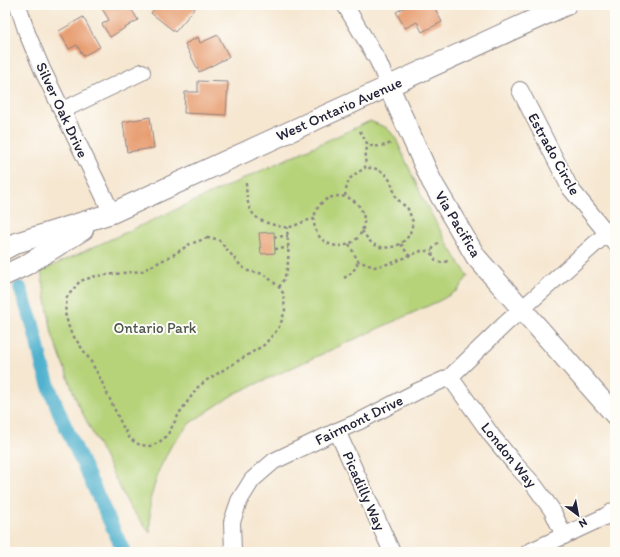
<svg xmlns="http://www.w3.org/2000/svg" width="620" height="557" viewBox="0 0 620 557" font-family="Itim,sans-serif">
	<rect width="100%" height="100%" fill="#fdfcf7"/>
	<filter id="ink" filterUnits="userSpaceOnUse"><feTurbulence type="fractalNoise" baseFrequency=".025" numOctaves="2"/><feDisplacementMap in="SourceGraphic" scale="8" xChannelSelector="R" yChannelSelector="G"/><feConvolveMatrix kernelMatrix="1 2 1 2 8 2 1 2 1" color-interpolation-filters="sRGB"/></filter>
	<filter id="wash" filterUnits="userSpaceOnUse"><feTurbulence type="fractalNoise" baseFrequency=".012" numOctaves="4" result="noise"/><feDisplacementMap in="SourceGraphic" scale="16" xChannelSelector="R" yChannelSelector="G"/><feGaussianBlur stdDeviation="0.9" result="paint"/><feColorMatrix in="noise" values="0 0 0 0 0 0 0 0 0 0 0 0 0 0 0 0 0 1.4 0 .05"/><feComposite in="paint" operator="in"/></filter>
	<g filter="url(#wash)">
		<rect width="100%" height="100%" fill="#f6e7d1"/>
		<path fill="#b6d37a" stroke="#6c7a5a" d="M370,121L387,128L395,137L423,199L450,248L468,276L458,290L441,300L234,394L190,423L171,446L159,470L150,500V533L129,506L77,402L52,334L41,271Z"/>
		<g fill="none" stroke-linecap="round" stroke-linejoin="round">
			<path stroke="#4fb1cd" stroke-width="14" d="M20,288L33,325L43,368L51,392L62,419L124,552"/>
		</g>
		<g id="blocks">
			<g fill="#e79c6f">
				<path d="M105,5H129L138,20L110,37L102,24L109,20L101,7Z"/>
				<path d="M158,5H194L196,7L175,32L151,13Z"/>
				<path d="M409,5H433L442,22L422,32L417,22L405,28L396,12Z"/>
				<path d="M83,17L100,47L83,56L77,45L69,49L59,31Z"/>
				<path d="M218,35L229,57L199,72L185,44L198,37L200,43Z"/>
				<path d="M198,81L228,82L226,115L184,113L185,92H198Z"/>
				<path d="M150,117L154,148L127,152L123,122Z"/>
				<path d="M274,232L275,253L261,254L259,233Z"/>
			</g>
		</g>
	</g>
	<g filter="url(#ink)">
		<use href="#blocks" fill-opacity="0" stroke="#8c8486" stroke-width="1"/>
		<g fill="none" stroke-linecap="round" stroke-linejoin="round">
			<g stroke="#8c8486" stroke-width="18">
				<g id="minor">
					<path d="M18,5L27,33L42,69L112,213"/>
					<path d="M345,5L378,61L389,87"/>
					<path d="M520,90L570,188L615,243"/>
					<path d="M63,110L142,72"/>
					<path d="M450,377L492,436L514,463L534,485L552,510L564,536"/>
					<path d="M337,431L392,552"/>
					<path d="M233,552L232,522L239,501L252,480L274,461L337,431L360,421L418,391L450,377L505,324L615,226"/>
					<path d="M529,552L604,517L615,510"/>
				</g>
			</g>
			<g stroke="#8c8486" stroke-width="22">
				<g id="major">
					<path d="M389,87L432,182L476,257L615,415"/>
					<path d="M5,249L16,243L112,213L566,5"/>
					<path d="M5,275L26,265L83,230"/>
				</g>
			</g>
			<g stroke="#8c8486" stroke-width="2.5" stroke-dasharray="3 3" stroke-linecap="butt">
				<path d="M360,131L368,145C377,147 383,147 391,143"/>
				<path d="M246,183C247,204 248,218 271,224C277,226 284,228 290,227C298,225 305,220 314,219"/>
				<circle cx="339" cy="221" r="25"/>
				<path d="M345,196C348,177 349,178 365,168L366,151L368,145"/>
				<path d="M362,231C365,235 368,240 372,243C384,252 402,247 409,235C411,231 412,226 413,222L408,209L396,198L391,182L387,176L383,172L374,168H365"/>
				<path d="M274,237L288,236"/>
				<path d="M207,238L218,239L241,266L248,271L264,274L279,287L283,293L285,310L282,320L278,329L264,345L207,380L198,387L180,412L167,436L158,443L150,446L140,445L130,439L122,425L99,376L90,360L70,331L65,313L67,297L80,281L96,276L142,271L173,255L190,244Z"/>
				<path d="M438,243C424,252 438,270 450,259"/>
				<path d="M349,244L358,261L374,267L392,263L421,251H432"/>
				<path d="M401,244L409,256"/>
				<path d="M275,249L288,248"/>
				<path d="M344,278C351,274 356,269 358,261"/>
				<path d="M279,287C292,271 288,246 287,227"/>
			</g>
			<use href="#minor" stroke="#fff" stroke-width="16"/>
			<use href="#major" stroke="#fff" stroke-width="20"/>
		</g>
	</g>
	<g text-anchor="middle" stroke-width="4" stroke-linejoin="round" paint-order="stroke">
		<g font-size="15" fill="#22223b" stroke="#fdfcf7">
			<text transform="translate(339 109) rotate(-24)" y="5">West Ontario Avenue</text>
			<text transform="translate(62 110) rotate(65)" y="5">Silver Oak Drive</text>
			<text transform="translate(554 154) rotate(61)" y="5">Estrado Circle</text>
			<text transform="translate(458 224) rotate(59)" y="5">Via Pacifica</text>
			<text transform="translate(359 420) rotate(-26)" y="5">Fairmont Drive</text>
			<text transform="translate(509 455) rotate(51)" y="5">London Way</text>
			<text transform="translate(364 491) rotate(66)" y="5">Picadilly Way</text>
		</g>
		<g font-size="15" fill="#4e574e" stroke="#fdfcf7">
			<text x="155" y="333">Ontario Park</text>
		</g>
	</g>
	<rect width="620" height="557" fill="none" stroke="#fdfcf7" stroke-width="20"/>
	<g transform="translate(578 515) rotate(148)" stroke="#fdfcf7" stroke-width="3" paint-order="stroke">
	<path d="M0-3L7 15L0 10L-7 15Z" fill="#22223b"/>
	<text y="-6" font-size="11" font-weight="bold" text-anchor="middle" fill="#22223b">N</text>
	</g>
</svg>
